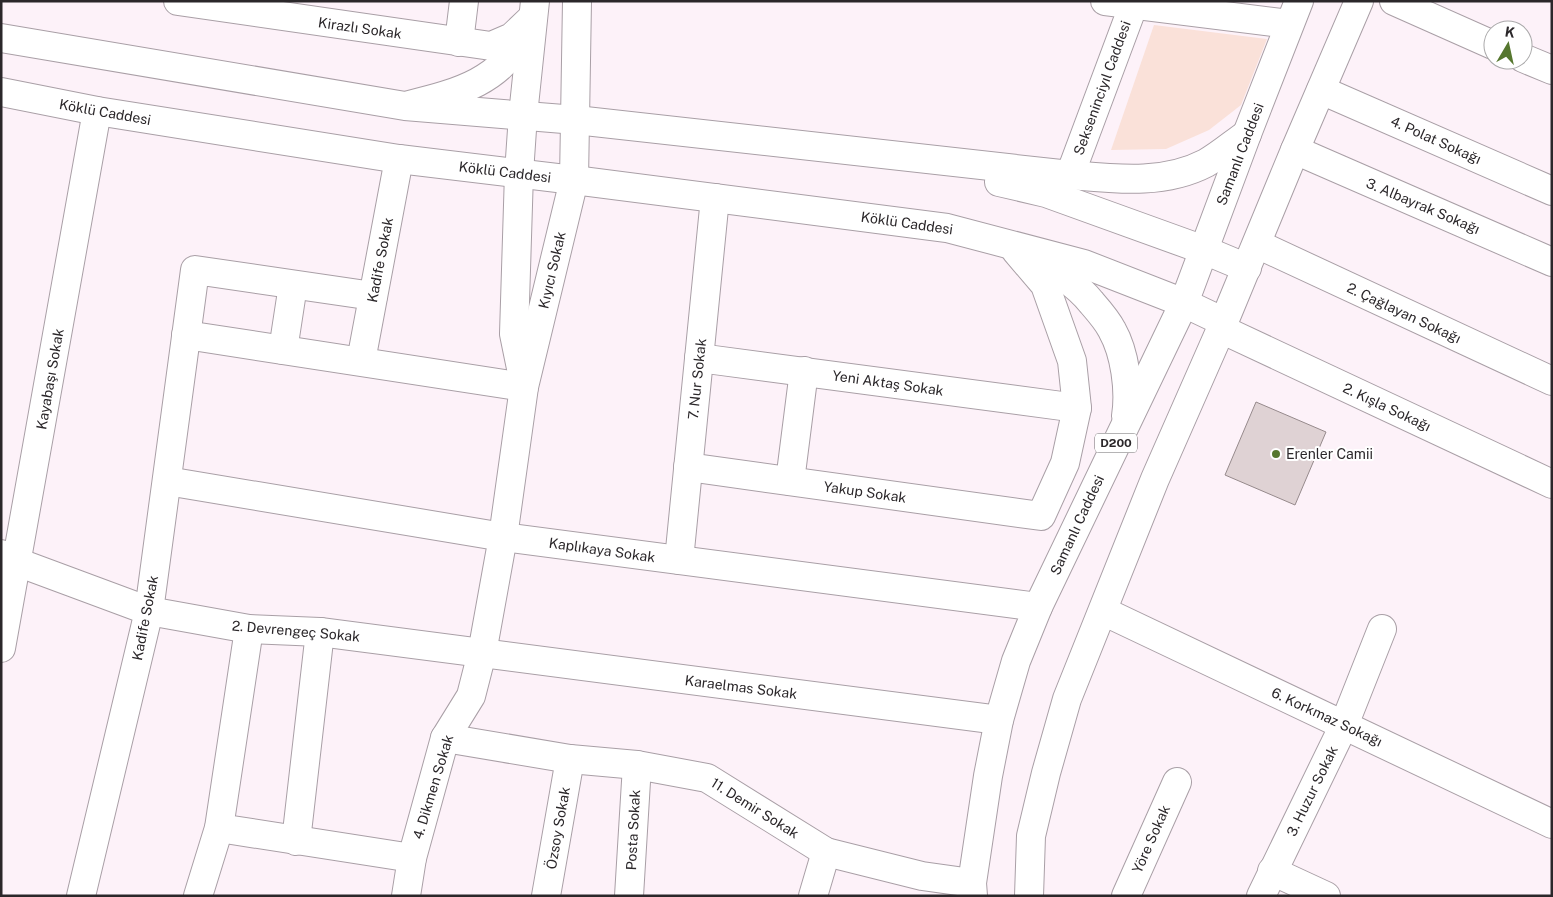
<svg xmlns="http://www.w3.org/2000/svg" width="1553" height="897" viewBox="0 0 1553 897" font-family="'Public Sans',sans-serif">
	<rect width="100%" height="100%" fill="#fdf2f9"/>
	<path fill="#fae1d9" d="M1154,25L1267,39L1241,105L1209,130L1166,149L1111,150Z"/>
	<path fill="#dfd2d4" stroke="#968a8c" d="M1256,402L1326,432L1295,505L1225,475Z"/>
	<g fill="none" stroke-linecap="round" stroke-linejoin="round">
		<g stroke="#a99fa6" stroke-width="30">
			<g id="minor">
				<path d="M178,1L491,46L512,37L533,17"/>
				<path d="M1105,1L1289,24"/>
				<path d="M1394,1L1493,45"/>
				<path d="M459,42L464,1"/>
				<path d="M1523,58L1552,70"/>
				<path d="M1321,90L1552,191"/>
				<path d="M409,105C458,93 503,81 526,31"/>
				<path d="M1295,150L1552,262"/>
				<path d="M1257,244L1552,381"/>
				<path d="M1221,329L1552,484"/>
				<path d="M186,335L524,387"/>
				<path d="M283,350L293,285"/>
				<path d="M699,358L1077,408"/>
				<path d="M361,361L399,159"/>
				<path d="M523,378L514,334L519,173L523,115L535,1"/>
				<path d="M688,467L1041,516L1065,463L1077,408L1072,361L1045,285L1016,251"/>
				<path d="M167,481L503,537L1038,607"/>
				<path d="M790,481L804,371"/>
				<path d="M1,554L17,562L149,611L249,629L320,632L999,720"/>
				<path d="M679,560L715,198"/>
				<path d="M1103,611L1552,824"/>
				<path d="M1,648L97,111"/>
				<path d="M445,738L570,759L637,765L707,778L826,852L922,876L972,883"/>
				<path d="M219,828L412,858"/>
				<path d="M296,841L320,632"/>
				<path d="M1272,871L1326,896"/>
				<path d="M81,896L149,611L195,270L373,296"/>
				<path d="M198,896L219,828L249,629"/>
				<path d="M406,896L412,858L445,738L471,696L482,653L503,537L524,387L574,180L577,1"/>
				<path d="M546,896L570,759"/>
				<path d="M629,896L637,765"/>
				<path d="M813,896L826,852"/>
				<path d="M1126,896L1177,782"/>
				<path d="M1261,896L1344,725L1382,629"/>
			</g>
		</g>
		<g stroke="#a99fa6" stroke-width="30">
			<g id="major">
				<path d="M1,38L405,106L576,120L1070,175C1116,179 1164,185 1206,163C1220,155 1234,143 1247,134"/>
				<path d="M1,92L97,111L399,159L574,180L947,228L1084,264L1184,303L1224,322"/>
				<path d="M1070,175L1135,1"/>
				<path d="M999,182L1046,193L1204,250L1247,268"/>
				<path d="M1033,258C1053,270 1076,283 1091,302C1098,310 1107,320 1112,330C1125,353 1130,390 1126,416"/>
				<path d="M973,896L972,883L988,776L999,720L1016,661L1038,607L1184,303L1247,134L1299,1"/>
				<path d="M1029,896L1031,836L1046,773L1067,699L1155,479L1221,329L1295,150L1359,1"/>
			</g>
		</g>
		<use href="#minor" stroke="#fff" stroke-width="28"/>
		<use href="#major" stroke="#fff" stroke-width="28"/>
	</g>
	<circle fill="#56772f" stroke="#fff" stroke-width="2" cx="1276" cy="454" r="5"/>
	<g text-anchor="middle" stroke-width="4" stroke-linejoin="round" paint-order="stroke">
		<rect fill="#fff" stroke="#6b686a" stroke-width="1" x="1095" y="433.5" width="42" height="19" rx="4"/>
		<g font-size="12" font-weight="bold" fill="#2b272a">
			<text x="1116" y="447">D200</text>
		</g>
		<g font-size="14" fill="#2b272a" stroke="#fff">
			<text transform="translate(360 28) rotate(8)" y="5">Kirazlı Sokak</text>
			<text transform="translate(1102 88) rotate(-70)" y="5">Sekseninciyıl Caddesi</text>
			<text transform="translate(105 112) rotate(10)" y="5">Köklü Caddesi</text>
			<text transform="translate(1436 140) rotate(24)" y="5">4. Polat Sokağı</text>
			<text transform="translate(1240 154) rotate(-69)" y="5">Samanlı Caddesi</text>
			<text transform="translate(505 172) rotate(7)" y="5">Köklü Caddesi</text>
			<text transform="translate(1423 206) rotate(23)" y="5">3. Albayrak Sokağı</text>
			<text transform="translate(907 223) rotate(8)" y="5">Köklü Caddesi</text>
			<text transform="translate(380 260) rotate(-79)" y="5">Kadife Sokak</text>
			<text transform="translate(552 270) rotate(-77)" y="5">Kıyıcı Sokak</text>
			<text transform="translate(1404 313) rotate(25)" y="5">2. Çağlayan Sokağı</text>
			<text transform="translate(50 379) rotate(-80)" y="5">Kayabaşı Sokak</text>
			<text transform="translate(697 379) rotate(-84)" y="5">7. Nur Sokak</text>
			<text transform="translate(888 383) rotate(8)" y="5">Yeni Aktaş Sokak</text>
			<text transform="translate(1387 407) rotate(25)" y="5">2. Kışla Sokağı</text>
			<text transform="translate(865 492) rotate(8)" y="5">Yakup Sokak</text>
			<text transform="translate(1077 525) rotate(-65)" y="5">Samanlı Caddesi</text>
			<text transform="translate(602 550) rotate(8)" y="5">Kaplıkaya Sokak</text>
			<text transform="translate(145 618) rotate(-79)" y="5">Kadife Sokak</text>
			<text transform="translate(296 631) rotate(5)" y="5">2. Devrengeç Sokak</text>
			<text transform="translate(741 687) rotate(7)" y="5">Karaelmas Sokak</text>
			<text transform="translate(1327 717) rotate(25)" y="5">6. Korkmaz Sokağı</text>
			<text transform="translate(433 787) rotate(-73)" y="5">4. Dikmen Sokak</text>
			<text transform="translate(1312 791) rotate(-64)" y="5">3. Huzur Sokak</text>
			<text transform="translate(755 808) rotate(32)" y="5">11. Demir Sokak</text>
			<text transform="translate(558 828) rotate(-80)" y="5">Özsoy Sokak</text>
			<text transform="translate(633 830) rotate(-87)" y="5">Posta Sokak</text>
			<text transform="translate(1151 839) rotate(-66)" y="5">Yöre Sokak</text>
		</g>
		<g font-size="14" fill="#2b272a" stroke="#fff" text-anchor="start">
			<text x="1286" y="459">Erenler Camii</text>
		</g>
	</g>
	<rect width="1553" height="897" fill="none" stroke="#2b272a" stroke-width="5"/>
	<g transform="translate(1508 45) rotate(9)"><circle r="24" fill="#ffffff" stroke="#aaa9aa"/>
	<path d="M0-4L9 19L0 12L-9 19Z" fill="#56772f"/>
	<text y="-8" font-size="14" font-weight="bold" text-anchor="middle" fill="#2b272a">K</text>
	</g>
</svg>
